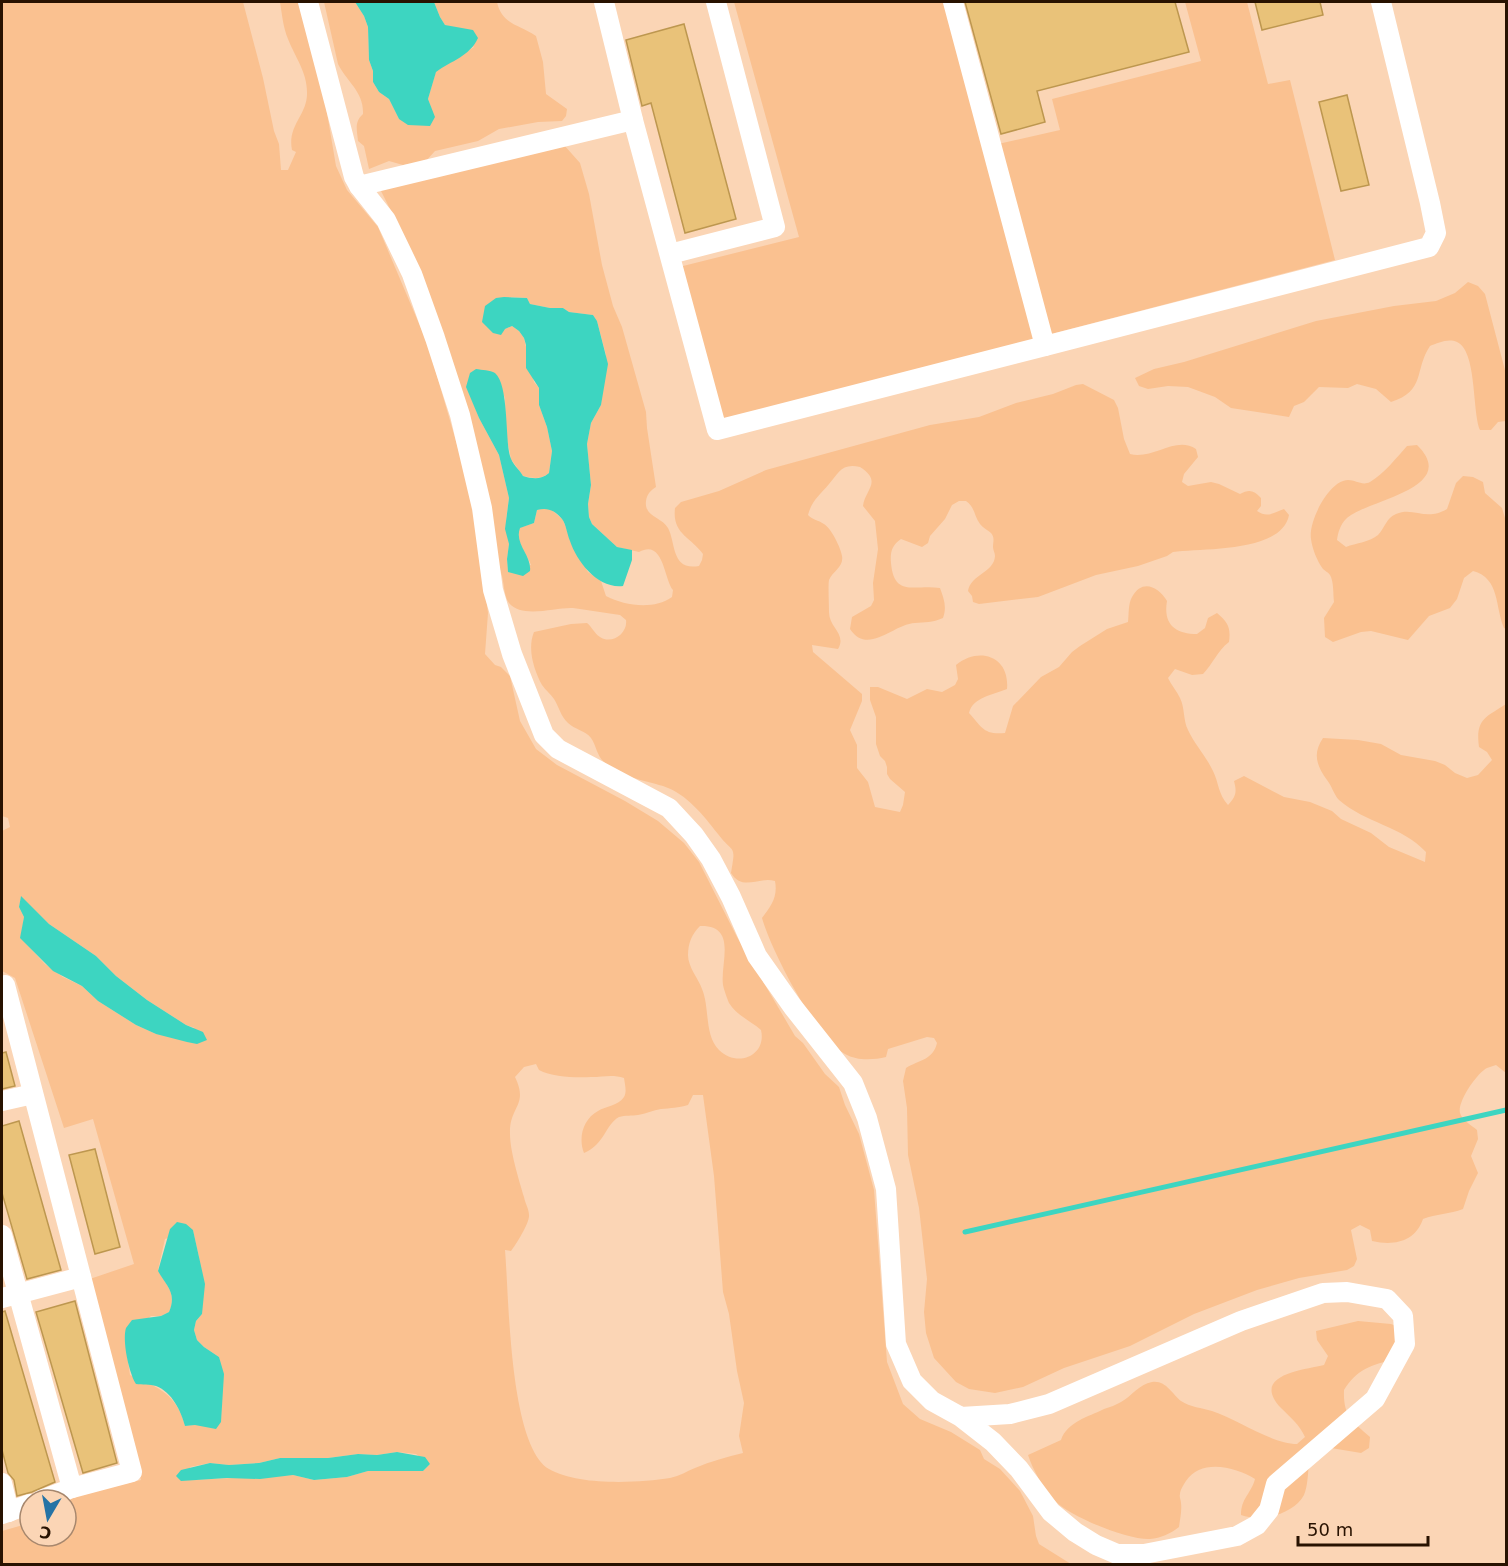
<svg xmlns="http://www.w3.org/2000/svg" width="1508" height="1566" viewBox="0 0 1508 1566" font-family="'DejaVu Sans',sans-serif">
	<rect width="100%" height="100%" fill="#fbd5b5"/>
	<g fill="#fac190" fill-rule="evenodd">
		<path d="M2,2H243L263,78L274,131L279,144L281,170H288L296,152L292,150C287,125 308,115 307,92C307,72 295,57 288,39C283,27 282,14 280,2H299L326,107L336,166L347,190L378,227L428,345L476,510L488,613L485,654L495,665L501,667L510,676L520,721L536,749L557,765L625,801L658,821L684,843L699,862L737,937L795,1036L803,1043L825,1074L839,1087L845,1105L859,1134L874,1190L887,1362L903,1404L920,1419L951,1432L980,1450L984,1459L1000,1469L1020,1491L1033,1516L1036,1536L1039,1544L1071,1564H2V1531L30,1523V1536H66V1506L73,1496L141,1480L84,1281L134,1264L93,1119L64,1128L15,978L2,971V831L10,827L8,818L2,816ZM21,897L49,924L96,956L116,976L147,1000L186,1025L195,1028L156,1034L136,1025L98,1001L82,986L63,977L45,964L21,938L24,917L19,907ZM700,926C738,925 720,963 723,985C724,990 727,998 729,1003C736,1015 751,1021 761,1030C767,1056 737,1068 719,1050C704,1035 710,1008 702,989C698,978 688,967 688,955C688,943 692,934 700,926ZM536,1064L539,1070C552,1077 576,1078 591,1077C604,1077 612,1074 624,1078C625,1085 627,1092 624,1097C618,1106 606,1106 598,1111C583,1119 578,1138 584,1153C605,1144 605,1125 619,1117C625,1115 632,1116 638,1115C646,1114 653,1110 661,1109C671,1108 678,1108 688,1105L693,1095H703L714,1176L723,1292L729,1314L737,1371L744,1403L739,1436L743,1453C727,1457 711,1461 695,1468C687,1471 680,1476 670,1478C638,1483 578,1486 549,1469C509,1445 509,1295 505,1250L511,1251C516,1245 530,1222 529,1215C529,1209 525,1203 524,1197C519,1180 510,1151 510,1134C509,1106 529,1106 515,1077L524,1067ZM193,1230L199,1257L202,1314L196,1321L194,1330L197,1340L204,1347L219,1357L222,1384L221,1422L185,1426C177,1394 158,1387 130,1375L125,1340L151,1316H161L169,1312C177,1293 167,1287 158,1270L165,1239ZM397,1452L416,1454L430,1464L423,1471H368L347,1477L314,1480L293,1475L193,1480L190,1467L210,1463L229,1465L259,1463L280,1458H328L358,1454L377,1455Z"/>
		<path d="M324,2H355L364,16L368,27L369,60L373,71V82L379,92L389,99L399,119L431,108L428,99L436,71L474,47L454,28L445,25L440,17L434,2H497C502,25 519,24 536,36L543,62L546,94L567,109L566,116L562,121L538,122L499,129L478,141L435,151L425,162L403,165L389,161L369,169L364,146L358,141C357,130 354,122 363,114C364,92 347,82 338,64Z"/>
		<path d="M734,2H946L1037,339L722,423L679,267L799,237Z"/>
		<path d="M1185,2H1247L1268,84L1290,80L1335,260L1051,334L998,144L1060,130L1052,99L1201,61Z"/>
		<path d="M564,145L580,163L589,194L602,265L613,306L622,327L646,412L647,428L656,487C651,490 647,494 646,501C644,517 662,517 668,528C676,543 671,571 699,566L702,560L703,554C690,536 672,534 675,508L681,502L719,491L766,470L930,425L979,417L1016,403L1053,394L1076,385L1083,384L1114,400L1118,408L1124,439L1130,454C1153,460 1176,435 1196,449L1198,457L1184,474L1182,482L1188,486L1211,482L1219,484L1240,494C1249,489 1254,490 1261,498V506L1257,511C1267,518 1273,513 1284,509L1289,515C1282,553 1202,548 1173,552L1167,556L1138,566L1096,575L1038,597L979,604L973,602L972,596L968,591C971,574 994,573 995,556C995,553 993,550 993,547C993,541 995,538 991,533C988,530 983,528 980,524C974,516 975,507 966,501H959L952,505L945,519L930,536L928,543L922,547L901,539C892,545 890,552 891,563C894,598 915,584 940,588C944,599 947,607 943,618C932,623 925,622 915,623C893,624 868,656 850,629L852,617L871,606L874,600L873,583L878,549L875,521L863,506C865,489 883,482 860,467C841,463 839,473 829,484C820,495 812,500 808,515C813,520 818,520 824,524C831,528 841,548 842,556C844,567 833,571 829,580C828,585 829,604 829,612C829,628 847,634 838,649L812,645L813,652L862,694V701L850,730L857,745V768L868,782L875,807L900,812L903,805L905,792L890,779L887,774V767L885,761L880,756L876,744V717L870,700V687H878L907,699L927,689L942,692L955,685L958,679L956,665C979,646 1010,656 1007,689C993,695 973,697 969,713C982,727 983,735 1005,733L1013,706L1041,677L1059,667L1072,652L1080,646L1107,629L1128,622C1129,614 1128,604 1132,597C1142,578 1159,587 1167,601C1163,624 1175,634 1197,634L1205,628L1208,618L1217,613C1228,622 1231,628 1229,642C1217,651 1213,664 1203,674L1192,675L1175,669L1168,678C1171,685 1177,691 1180,698C1185,708 1183,720 1188,730C1195,745 1206,756 1213,771C1219,783 1218,794 1228,805C1236,797 1237,792 1234,781L1244,776L1284,797L1310,802L1332,811L1341,819L1371,833L1389,847L1425,862L1426,852C1402,826 1365,823 1339,800C1334,795 1332,786 1327,780C1317,766 1312,754 1323,738L1358,740L1381,744L1401,755L1435,761L1445,765L1455,773L1467,778L1478,775L1492,760L1487,752L1479,747C1475,718 1487,717 1506,704V1073L1496,1065C1493,1066 1490,1067 1487,1068C1477,1073 1457,1102 1460,1113C1462,1120 1471,1125 1477,1130L1478,1139L1471,1156L1478,1173L1469,1191L1463,1209C1450,1214 1436,1214 1423,1219C1415,1242 1394,1246 1372,1241L1370,1230L1360,1225L1351,1230L1357,1259L1354,1266L1347,1270L1299,1278L1257,1290L1194,1314L1130,1346L1064,1368L1023,1387L995,1393L969,1389L956,1382L934,1358L926,1333L924,1312L927,1279L919,1208L908,1155L907,1108L903,1081L906,1068C919,1060 933,1060 937,1043L934,1038L927,1037L888,1049L886,1057C873,1060 857,1061 845,1054C816,1038 771,950 762,918C771,906 778,897 775,881C759,876 743,892 731,873C736,843 734,855 718,834C703,815 687,794 663,786C642,780 621,777 604,762C597,756 596,745 591,738C586,731 574,729 568,723C561,717 559,707 554,699C551,694 545,690 542,685C534,670 527,649 534,632L571,624L587,623C592,627 594,633 600,637C612,645 628,633 626,620L620,615C604,613 589,610 573,608C556,607 522,619 509,603C504,596 504,584 502,576L394,217L379,187ZM511,297L527,298L530,304L550,308H563L569,312L593,315L597,321L606,355L601,405L591,423L587,444L591,485L588,504L589,517L592,524L617,547L639,552C664,538 664,580 673,590L672,597C654,610 625,606 606,596L601,581L588,572L575,551L563,520L552,510L544,508L537,510L534,523L519,528C515,542 526,552 531,565L508,572L507,559L509,544L506,520L509,498L499,455L479,418L467,387L476,369L495,374L505,398L506,434L511,459L523,476C533,478 541,480 549,473L552,451L547,427L539,405V388L534,382L524,338L519,331L512,326L505,329Z"/>
		<path d="M1468,282L1478,286L1485,294L1506,374V421L1498,422L1491,430H1480C1472,410 1477,351 1457,342C1448,338 1438,343 1430,346C1414,370 1426,391 1391,402L1376,389L1357,384L1348,388L1319,387L1304,402L1294,406L1289,417L1231,408L1215,397L1188,387L1168,386L1148,389L1139,386L1135,378L1154,369L1184,362L1316,321L1394,306L1436,301L1455,293Z"/>
		<path d="M1417,445C1462,489 1364,500 1346,519C1340,525 1338,533 1337,540L1346,547C1356,543 1370,542 1378,535C1385,528 1386,518 1396,514C1414,506 1425,522 1447,509L1456,483L1463,476L1473,477L1483,482L1485,493L1502,508L1505,518L1506,629L1504,628C1495,607 1500,578 1473,571L1464,578L1457,599L1450,608L1429,616L1408,640L1371,631L1361,632L1333,642L1325,637L1324,618L1334,602C1333,594 1334,582 1330,575C1328,572 1325,571 1323,569C1317,561 1312,548 1311,539C1308,522 1329,480 1348,480C1356,480 1362,486 1370,482C1384,474 1397,457 1407,446Z"/>
		<path d="M1358,1321L1391,1324L1401,1328L1394,1360C1372,1364 1356,1370 1344,1390C1343,1416 1352,1421 1370,1437L1369,1448L1361,1453L1331,1448L1309,1462C1308,1471 1308,1486 1304,1495C1293,1515 1261,1522 1241,1515C1241,1498 1251,1494 1255,1479C1236,1467 1201,1458 1186,1481C1184,1484 1180,1490 1180,1494C1179,1497 1181,1500 1181,1503C1182,1511 1180,1519 1179,1527C1170,1534 1161,1538 1150,1539C1127,1540 1068,1516 1053,1499C1043,1488 1033,1470 1028,1455L1061,1440C1067,1422 1088,1417 1104,1409C1110,1407 1116,1405 1121,1402C1132,1396 1139,1384 1152,1382C1166,1380 1172,1394 1181,1401C1190,1407 1202,1408 1212,1411C1237,1419 1272,1444 1297,1444L1305,1437C1299,1424 1291,1418 1281,1408C1250,1375 1303,1370 1324,1365L1328,1356L1317,1340L1316,1331Z"/>
	</g>
	<g fill="#3dd5c1">
		<path d="M355,2H434L440,17L445,25L473,30L478,38C470,56 451,61 436,72L428,99L435,117L430,126L408,125L399,119L389,99L379,92L373,82V71L369,60L368,27L364,16Z"/>
		<path d="M504,297L527,298L530,304L550,308H563L569,312L593,315L597,321L608,364L601,405L591,423L587,444L591,485L588,504L589,517L592,524L617,547L632,550V560L623,586C598,589 577,562 570,541C567,534 566,524 562,519C555,510 547,507 537,510L534,523L520,528C514,544 532,555 530,571L523,576L508,572L507,559L509,544L505,529L509,498L499,455L479,418L466,387L470,373L476,369C482,370 490,370 495,373C509,385 505,438 510,456C512,464 519,469 523,476C533,479 541,480 549,473L552,451L547,427L539,405V388L526,368V345L524,338L519,331L512,326L505,329L501,335L493,333L482,322L485,306L496,298Z"/>
		<path d="M21,896L49,924L96,956L116,976L147,1000L186,1025L203,1032L207,1040L197,1044L187,1042L156,1034L136,1025L98,1001L82,986L53,971L20,938L24,917L19,907Z"/>
		<path d="M177,1222L186,1224L193,1230L205,1284L202,1314L196,1321L194,1330L197,1340L204,1347L219,1357L224,1374L221,1422L216,1429L195,1425L185,1426C181,1411 172,1392 156,1386C150,1384 142,1385 136,1384C129,1373 122,1341 126,1328C128,1325 130,1323 132,1320L161,1316L169,1312C177,1293 167,1287 158,1271L170,1229Z"/>
		<path d="M397,1452L425,1457L430,1464L423,1471H368L347,1477L314,1480L293,1475L260,1479L227,1478L181,1481L176,1476L181,1470L210,1463L229,1465L259,1463L280,1458H328L358,1454L377,1455Z"/>
	</g>
	<g fill="none" stroke-linecap="round" stroke-linejoin="round">
		<path stroke="#3dd5c1" stroke-width="5" d="M965,1232L1506,1110"/>
	</g>
	<g fill="#e9c279" stroke="#bd974f" stroke-width="1.5">
		<path d="M965,2H1175L1189,52L1037,91L1045,122L1001,134Z"/>
		<path d="M1255,2H1320L1323,15L1262,30Z"/>
		<path d="M684,24L736,219L685,233L651,103L642,106L626,40Z"/>
		<path d="M1347,95L1369,185L1341,191L1319,102Z"/>
		<path d="M6,1052L15,1086L2,1089V1053Z"/>
		<path d="M19,1121L61,1270L27,1279L2,1193V1126Z"/>
		<path d="M95,1149L120,1247L95,1254L69,1155Z"/>
		<path d="M75,1301L117,1463L83,1473L36,1312Z"/>
		<path d="M5,1311L55,1482L32,1492L17,1496L14,1480L8,1473L2,1450V1312Z"/>
	</g>
	<g fill="none" stroke-linecap="round" stroke-linejoin="round">
		<g stroke="#fff" stroke-width="20">
			<path d="M308,2L354,177L359,186L386,220L412,274L435,338L460,415L482,508L493,590L512,654L544,735L558,749L669,808L694,835L711,859L731,897L757,956L793,1007L853,1083L867,1118L886,1189L896,1344L912,1381L932,1401L961,1417L993,1442L1019,1469L1051,1512L1075,1532L1096,1545L1117,1554H1144L1237,1536L1257,1525L1269,1510L1276,1484L1375,1399L1405,1344L1403,1316L1387,1299L1347,1292L1323,1293L1241,1321L1049,1404L1010,1414L961,1417"/>
			<path d="M604,2L633,120L717,430L1045,346"/>
			<path d="M953,2L1045,346L1429,247L1436,233L1430,203L1381,2"/>
			<path d="M359,186L633,120"/>
			<path d="M670,254L775,227L716,2"/>
			<path d="M2,986L5,985L132,1472L72,1488"/>
			<path d="M2,1101L33,1094"/>
			<path d="M2,1235L72,1488L41,1500"/>
			<path d="M2,1298L81,1277"/>
			<path d="M2,1483L9,1512"/>
			<path d="M2,1514L30,1504"/>
		</g>
	</g>
	<rect width="1508" height="1566" fill="none" stroke="#281200" stroke-width="6"/>
	<g transform="translate(48 1518) rotate(190)"><circle r="28" fill="#fbd5b5" stroke="#a7876d" stroke-width="1.5"/>
	<path d="M0-4.5L10 22L0 15L-10 22Z" fill="#2573a5"/>
	<text y="-9" font-size="16" font-weight="bold" text-anchor="middle" fill="#281200">С</text>
	</g>
	<path d="M1298 1536v9h130v-9" fill="none" stroke="#281200" stroke-width="3"/>
	<text x="1307" y="1536" font-size="18" fill="#281200" stroke="#fbd5b5" stroke-width="4.5" paint-order="stroke">50 m</text>
</svg>
